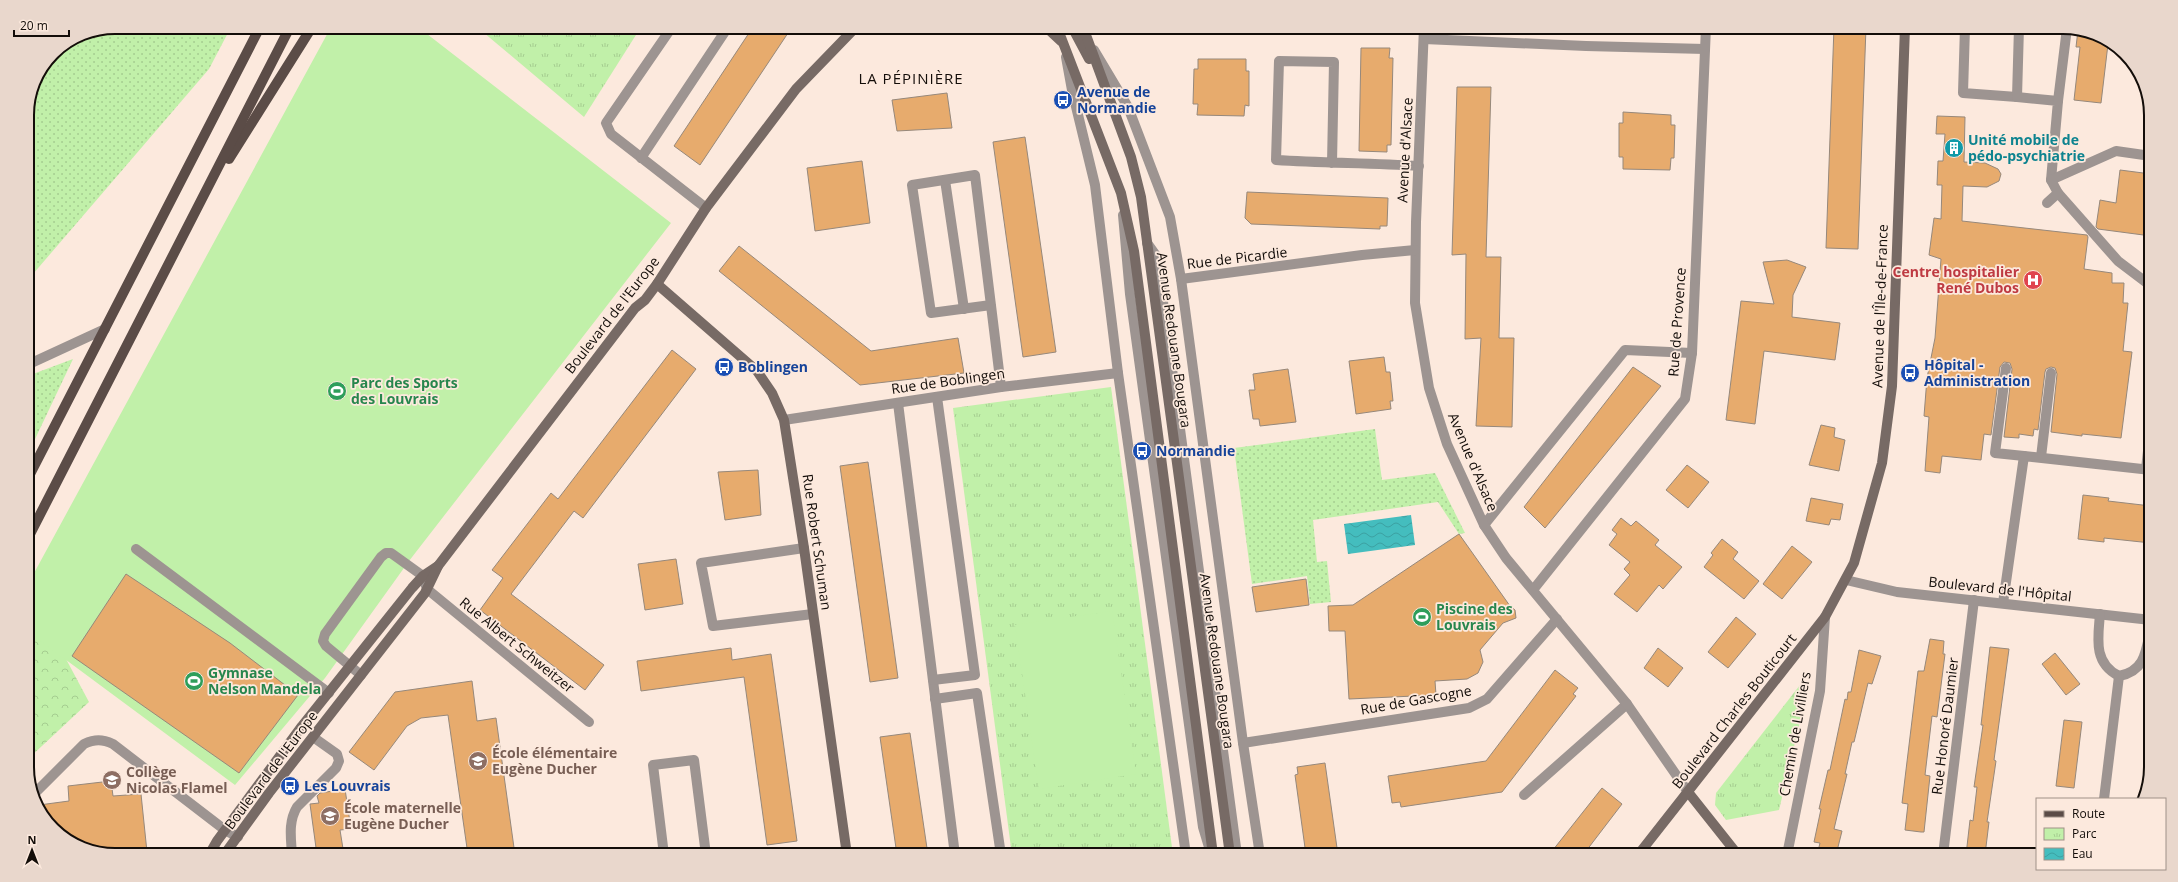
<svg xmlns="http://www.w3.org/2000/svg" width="2178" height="882" viewBox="0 0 2178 882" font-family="'Open Sans',sans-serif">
	<defs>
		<pattern id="grass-dots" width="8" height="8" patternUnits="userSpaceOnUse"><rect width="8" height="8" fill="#c1f0a9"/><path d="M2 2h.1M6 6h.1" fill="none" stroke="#a5cd90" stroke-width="1.8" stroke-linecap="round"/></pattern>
		<pattern id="forest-crowns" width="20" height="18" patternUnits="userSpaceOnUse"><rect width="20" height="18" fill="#c1f0a9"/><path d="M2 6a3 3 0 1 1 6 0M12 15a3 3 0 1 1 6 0" fill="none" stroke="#a5cd90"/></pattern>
		<pattern id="park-tufts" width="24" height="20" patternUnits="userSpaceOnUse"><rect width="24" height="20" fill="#c1f0a9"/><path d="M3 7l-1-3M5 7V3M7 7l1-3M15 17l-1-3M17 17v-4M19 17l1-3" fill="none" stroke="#a5cd90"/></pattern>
		<pattern id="water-waves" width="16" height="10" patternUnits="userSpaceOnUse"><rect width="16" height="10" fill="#44bdbe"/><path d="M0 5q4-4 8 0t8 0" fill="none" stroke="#3ba1a2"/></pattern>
	</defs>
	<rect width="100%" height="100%" fill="#fce9dd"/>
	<g fill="url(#grass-dots)">
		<path d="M115,27H231L209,69L27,281V110L34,81L53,53L82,34Z"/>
		<path d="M73,359L27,456V385L33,374Z"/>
		<path d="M1375,429L1382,480L1435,473L1465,533L1459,534L1438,502L1313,520L1317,562L1327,561L1331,602L1310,604L1307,576L1252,584L1234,448Z"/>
	</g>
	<path fill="url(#forest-crowns)" d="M27,586L89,702L27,760Z"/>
	<g fill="url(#park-tufts)">
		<path d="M477,27H641L584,117Z"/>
		<path d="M1111,387L1173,855H1012L953,408Z"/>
		<path d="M1800,685L1808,688L1779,810L1726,820L1715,805L1716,793Z"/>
	</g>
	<g fill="#c1f0a9">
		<path d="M331,27H418L671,223L409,561L325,678L235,785L27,631V586Z"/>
		<path d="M1112,611L1136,774L1039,789L1015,625Z"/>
	</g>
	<path fill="url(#water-waves)" d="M1411,515L1415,545L1348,554L1344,524Z"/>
	<g fill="#e7ab6d" stroke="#96887b">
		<path d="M753,27H792L700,165L674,146Z"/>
		<path d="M1834,27H1866L1858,249L1826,248Z"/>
		<path d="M2078,30L2096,34L2108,44L2101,103L2074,100L2080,47H2076Z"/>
		<path d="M1361,48H1390L1389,58H1393L1391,145H1387V152L1359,151Z"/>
		<path d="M1198,59H1246V71H1249V106L1245,105L1244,116L1197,115L1198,104H1193L1194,69H1198Z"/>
		<path d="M1457,87H1491L1486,257H1501L1499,338H1514L1512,427L1476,426L1481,338L1465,339L1466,254L1452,255Z"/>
		<path d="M947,93L952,128L897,131L892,100Z"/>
		<path d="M1623,112L1671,115V125H1675L1674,158H1671L1670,170L1623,169V157H1619V123H1623Z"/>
		<path d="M1937,116L1965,117L1964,162L1985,163L1998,169L2001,174L1999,181L1987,187L1963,186L1962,221L2087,235L2088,237L2084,269L2112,273V283H2124L2123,303H2128L2123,351L2132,352L2121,438L2082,434V436L2051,432L2057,374L2055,368L2051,367L2046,369L2045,372L2038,430L2034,429L2033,436L2019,434V438L2004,437L2012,369L2010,363L2004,362L2000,367L1991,435L1984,434L1981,460L1942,456L1940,473L1925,471L1929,417L1924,416L1927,378L1935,338L1941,259L1929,255L1934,218L1941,219L1942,185H1937L1938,161H1943L1945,134H1936Z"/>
		<path d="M1025,137L1056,352L1023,357L993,142Z"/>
		<path d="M862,161L870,223L815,231L807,168Z"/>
		<path d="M2120,170L2151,174V236L2098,229L2096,227L2100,200L2116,203Z"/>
		<path d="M1247,192L1388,198L1387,226H1380V229L1251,224L1245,218Z"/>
		<path d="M739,246L871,351L958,338L964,373L860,385L719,271Z"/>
		<path d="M1787,260L1806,267L1793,295L1792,317L1840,323L1835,360L1764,351L1755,424L1726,420L1741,301L1774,304L1763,262Z"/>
		<path d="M672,350L696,369L583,518L574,511L511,594L604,665L585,690L480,610L503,578L492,570L551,493L558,499Z"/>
		<path d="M1384,357L1386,372H1390L1393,401H1390L1391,409L1356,414L1349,361Z"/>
		<path d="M1633,367L1661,386L1545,528L1524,507Z"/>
		<path d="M1288,369L1296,422L1260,426L1259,419H1253L1249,390H1255L1253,374Z"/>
		<path d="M1821,425L1835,428L1834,437L1845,440L1839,471L1809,465Z"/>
		<path d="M868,462L898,678L870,682L840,466Z"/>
		<path d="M1687,465L1709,482L1688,508L1666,490Z"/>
		<path d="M758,470L761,515L725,520L718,472Z"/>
		<path d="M2083,495L2109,498L2108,501L2151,506V543L2104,538V542L2078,539Z"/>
		<path d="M1811,498L1843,504L1840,520L1831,519L1829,525L1806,521Z"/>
		<path d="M1621,518L1631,526L1636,521L1659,540L1655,545L1682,567L1663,589L1659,585L1637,612L1614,594L1630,575L1624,569L1630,562L1609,545L1617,534L1612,530Z"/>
		<path d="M1459,534L1510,606L1515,610L1516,618L1503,623L1480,650L1483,662L1478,673L1467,679L1435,681L1436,695L1349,699L1345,631H1329L1328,606L1353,605Z"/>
		<path d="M1722,539L1738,552L1733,559L1759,581L1744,599L1704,567L1713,555L1711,553Z"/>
		<path d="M1792,546L1812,562L1782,599L1763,584Z"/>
		<path d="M676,559L683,604L645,610L638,564Z"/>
		<path d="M126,574L230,643L298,695L239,773L72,656Z"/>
		<path d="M1306,579L1309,605L1256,612L1252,587Z"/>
		<path d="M1736,617L1756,634L1728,668L1708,652Z"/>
		<path d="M1930,639L1944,641L1943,654H1945L1937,717L1932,716L1925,775L1930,776L1924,832H1921L1905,830L1908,804L1902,803L1918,671H1924Z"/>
		<path d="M1990,647L2009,649L1994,760L1996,761L1987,822H1989L1985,855H1966L1970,820L1973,821L1977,787H1974L1983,725H1981Z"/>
		<path d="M731,648L732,660L771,654L797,841L767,845L744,677L641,691L637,661Z"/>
		<path d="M1658,648L1683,668L1668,687L1644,668Z"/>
		<path d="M1859,650L1881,656L1872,684L1868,683L1854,742H1852L1845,774H1847L1834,829L1842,831L1836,855H1817L1820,843L1814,842L1821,809H1819L1828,770H1830L1845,699L1847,700L1848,692H1851Z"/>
		<path d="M2055,653L2080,684L2066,695L2042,664Z"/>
		<path d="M1555,670L1578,688L1573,694L1576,696L1502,792L1401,807L1400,802L1392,803L1388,776L1486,761Z"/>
		<path d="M472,681L477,721L496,718L515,855H468L448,715L421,718L407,726L374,770L349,752L395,692Z"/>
		<path d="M2064,720L2082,722L2074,788L2056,786Z"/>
		<path d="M910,733L928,855H897L880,737Z"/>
		<path d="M1325,763L1338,855H1306L1295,775L1298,774L1297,767Z"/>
		<path d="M111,781L113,796L141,794L147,852L115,855L82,848L45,820L39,805L69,801L68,786Z"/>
		<path d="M1602,788L1622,804L1583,855H1549Z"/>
		<path d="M345,789L351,829L340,830L344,855H317L310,804L319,803L317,796L320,793Z"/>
	</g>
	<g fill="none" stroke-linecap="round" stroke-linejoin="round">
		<g stroke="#9d9491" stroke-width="10">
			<path d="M672,27L606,123L611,134L706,208"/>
			<path d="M1965,27L1963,93L2017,97"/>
			<path d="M2019,27L2017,97L2058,101L2051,180"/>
			<path d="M1424,39L1586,46L1705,49"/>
			<path d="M2058,101L2067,28"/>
			<path d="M641,158L728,27"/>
			<path d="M1332,163L1334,62L1279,61L1276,160C1324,163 1371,163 1419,166"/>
			<path d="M945,180L964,309"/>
			<path d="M2058,193L2118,261L2151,286"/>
			<path d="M2047,203L2058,193L2051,180L2116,151L2151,156"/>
			<path d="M1123,215L1130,294L1203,827L1209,847"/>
			<path d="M1147,243L1157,257L1237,855"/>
			<path d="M991,305L931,313L912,185L975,175L1001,387"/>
			<path d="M27,365L105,329"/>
			<path d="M2006,368L1995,453L2024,456"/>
			<path d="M898,403L955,855"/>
			<path d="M2041,457L2051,373"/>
			<path d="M2146,469L2151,424"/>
			<path d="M1484,525L1625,350L1692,353"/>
			<path d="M804,548L701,563L713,626L813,614"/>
			<path d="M136,549L329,693"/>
			<path d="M1533,590L1685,399L1692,353L1706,27"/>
			<path d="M2003,603L2024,456L2151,470"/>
			<path d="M361,675L326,646L323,641L325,634L381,557L386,553H391L423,576L427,589L589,722"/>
			<path d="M933,680L975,675L937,397"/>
			<path d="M935,699L977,693L1001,855"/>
			<path d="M35,793L84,744C95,739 102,739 113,744L225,830L238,837"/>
			<path d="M1524,795L1627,704"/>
			<path d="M292,855C291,838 288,822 297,807L336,768L339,761L337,754L313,737"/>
			<path d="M664,855L653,765L694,760L706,855"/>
			<path d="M693,855L706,853"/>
		</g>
		<g stroke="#9d9491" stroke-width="10">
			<path d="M1424,27L1416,222L1415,303L1429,388L1447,444L1484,525L1506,558L1627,704L1688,792"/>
			<path d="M1094,50L1128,107L1170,217L1181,279L1243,743L1260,855"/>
			<path d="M1066,57L1072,90L1095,185L1118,373L1186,855"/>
			<path d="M1181,279L1362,255L1415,250"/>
			<path d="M784,420L1001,387L1118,373"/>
			<path d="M1846,580L1897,592L2151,620"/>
			<path d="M2100,614C2098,638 2093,663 2119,676C2146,671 2146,650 2151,627"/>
			<path d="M1243,743L1469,708L1487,699L1557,619"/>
			<path d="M2104,799L2119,676"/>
			<path d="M1787,855L1820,691L1825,617"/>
			<path d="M1943,855L1974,600"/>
		</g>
		<g stroke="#776a65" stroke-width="10">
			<path d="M1046,27L1061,41"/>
			<path d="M1057,27L1121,193L1134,251L1213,855"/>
			<path d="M1072,27L1089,59"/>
			<path d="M1083,27L1131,157L1141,197L1230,855"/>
			<path d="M657,284L757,371L772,393L784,420L804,548L847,855"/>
			<path d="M1688,792L1738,855"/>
			<path d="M209,855L217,841L302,726L412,588L423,576L438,566"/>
			<path d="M224,855L269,793L425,593L438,566L635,308L645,300L657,284L706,208L796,89L856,27"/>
			<path d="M1638,855L1825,617L1854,563L1882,463L1892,386L1905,27"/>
		</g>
		<g stroke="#5b4c47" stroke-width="10">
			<path d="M229,159L312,27"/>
			<path d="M27,480L260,27"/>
			<path d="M27,540L290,27"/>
		</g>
	</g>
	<defs>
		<g id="bus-disc" transform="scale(1)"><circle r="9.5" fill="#1a4fb4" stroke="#fce9dd"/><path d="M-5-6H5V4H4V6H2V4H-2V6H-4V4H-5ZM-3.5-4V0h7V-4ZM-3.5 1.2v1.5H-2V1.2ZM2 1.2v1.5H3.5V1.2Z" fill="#fff"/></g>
		<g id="building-disc" transform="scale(1)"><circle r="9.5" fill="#0f9aa8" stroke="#fce9dd"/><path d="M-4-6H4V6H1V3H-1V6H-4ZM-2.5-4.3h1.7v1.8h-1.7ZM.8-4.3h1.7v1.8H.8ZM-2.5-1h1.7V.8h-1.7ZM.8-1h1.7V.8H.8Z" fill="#fff"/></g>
		<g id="hospital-disc" transform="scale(1)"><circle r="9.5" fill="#e0444e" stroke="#fce9dd"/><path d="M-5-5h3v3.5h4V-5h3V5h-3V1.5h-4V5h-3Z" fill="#fff"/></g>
		<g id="stadium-disc" transform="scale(1)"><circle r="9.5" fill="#2e9e5b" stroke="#fce9dd"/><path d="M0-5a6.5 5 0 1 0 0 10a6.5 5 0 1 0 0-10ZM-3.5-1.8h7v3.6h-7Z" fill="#fff"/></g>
		<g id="school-disc" transform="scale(1)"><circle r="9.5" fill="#8d6e63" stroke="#fce9dd"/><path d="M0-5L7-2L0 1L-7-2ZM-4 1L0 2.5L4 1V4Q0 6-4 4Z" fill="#fff"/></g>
	</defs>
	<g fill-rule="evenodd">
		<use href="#bus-disc" x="1063" y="100"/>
		<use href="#building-disc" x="1954" y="148"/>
		<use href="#hospital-disc" x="2033" y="280"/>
		<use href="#bus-disc" x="724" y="367"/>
		<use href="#bus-disc" x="1910" y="373"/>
		<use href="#stadium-disc" x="337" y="391"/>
		<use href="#bus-disc" x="1142" y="451"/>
		<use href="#stadium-disc" x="1422" y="617"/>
		<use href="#stadium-disc" x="194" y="681"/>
		<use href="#school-disc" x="478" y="761"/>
		<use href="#school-disc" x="112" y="780"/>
		<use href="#bus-disc" x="290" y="786"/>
		<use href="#school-disc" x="330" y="816"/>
	</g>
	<g text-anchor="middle" stroke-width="3.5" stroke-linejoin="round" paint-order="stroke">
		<g font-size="14" font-weight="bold" fill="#164399" stroke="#fce9dd" text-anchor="start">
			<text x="1077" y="97">Avenue de<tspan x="1077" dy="16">Normandie</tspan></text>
			<text x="1924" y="370">Hôpital -<tspan x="1924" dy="16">Administration</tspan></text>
			<text x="738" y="372">Boblingen</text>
			<text x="1156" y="456">Normandie</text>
			<text x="304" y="791">Les Louvrais</text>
		</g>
		<g font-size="14" font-weight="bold" fill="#0d838f" stroke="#fce9dd" text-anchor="start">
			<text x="1968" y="145">Unité mobile de<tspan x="1968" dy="16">pédo-psychiatrie</tspan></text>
		</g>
		<g font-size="14" fill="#130d09" stroke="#fce9dd">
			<text transform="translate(1405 150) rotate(-87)" y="5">Avenue d'Alsace</text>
			<text transform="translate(1237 258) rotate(-7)" y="5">Rue de Picardie</text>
			<text transform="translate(1880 306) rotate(-88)" y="5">Avenue de l'Île-de-France</text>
			<text transform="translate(612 315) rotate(-52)" y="5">Boulevard de l'Europe</text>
			<text transform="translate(1677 322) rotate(-86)" y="5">Rue de Provence</text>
			<text transform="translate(1174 340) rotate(82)" y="5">Avenue Redouane Bougara</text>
			<text transform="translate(948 381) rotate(-8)" y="5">Rue de Boblingen</text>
			<text transform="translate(1473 462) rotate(67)" y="5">Avenue d'Alsace</text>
			<text transform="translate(817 542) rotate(82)" y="5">Rue Robert Schuman</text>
			<text transform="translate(2000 589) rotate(6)" y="5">Boulevard de l'Hôpital</text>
			<text transform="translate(517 645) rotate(39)" y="5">Rue Albert Schweitzer</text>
			<text transform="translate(1217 661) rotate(82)" y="5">Avenue Redouane Bougara</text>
			<text transform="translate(1416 700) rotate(-10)" y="5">Rue de Gascogne</text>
			<text transform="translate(1734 711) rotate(-52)" y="5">Boulevard Charles Bouticourt</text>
			<text transform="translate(1945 726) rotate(-83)" y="5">Rue Honoré Daumier</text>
			<text transform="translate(1795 734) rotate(-80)" y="5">Chemin de Livilliers</text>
			<text transform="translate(271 770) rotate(-53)" y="5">Boulevard de l'Europe</text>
		</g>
		<g font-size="14" font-weight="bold" fill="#be3a42" stroke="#fce9dd" text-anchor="end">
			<text x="2019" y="277">Centre hospitalier<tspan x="2019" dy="16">René Dubos</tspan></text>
		</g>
		<g font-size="14" font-weight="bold" fill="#27864d" stroke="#fce9dd" text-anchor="start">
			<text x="351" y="388">Parc des Sports<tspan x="351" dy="16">des Louvrais</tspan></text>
			<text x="1436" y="614">Piscine des<tspan x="1436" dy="16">Louvrais</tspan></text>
			<text x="208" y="678">Gymnase<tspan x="208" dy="16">Nelson Mandela</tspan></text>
		</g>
		<g font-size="14" font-weight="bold" fill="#785e54" stroke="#fce9dd" text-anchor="start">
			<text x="492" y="758">École élémentaire<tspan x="492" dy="16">Eugène Ducher</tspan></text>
			<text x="126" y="777">Collège<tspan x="126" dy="16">Nicolas Flamel</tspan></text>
			<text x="344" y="813">École maternelle<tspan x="344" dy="16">Eugène Ducher</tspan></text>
		</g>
		<g font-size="15" letter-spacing="1" fill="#130d09" stroke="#fce9dd">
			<text x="911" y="84">LA PÉPINIÈRE</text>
		</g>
	</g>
	<path d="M0 0H2178V882H0ZM115 34H2063A81 81 0 0 1 2144 115V767A81 81 0 0 1 2063 848H115A81 81 0 0 1 34 767V115A81 81 0 0 1 115 34Z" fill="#e9d7cc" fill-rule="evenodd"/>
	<path fill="none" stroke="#130d09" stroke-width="2" d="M115 34H2063A81 81 0 0 1 2144 115V767A81 81 0 0 1 2063 848H115A81 81 0 0 1 34 767V115A81 81 0 0 1 115 34Z"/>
	<rect x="2036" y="798" width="130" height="72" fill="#fce9dd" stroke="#9f9188"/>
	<rect x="2044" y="811" width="20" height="6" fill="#5b4c47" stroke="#9f9188"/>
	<text x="2072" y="818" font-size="12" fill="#130d09">Route</text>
	<rect x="2044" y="828" width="20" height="12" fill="url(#park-tufts)" stroke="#9f9188"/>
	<text x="2072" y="838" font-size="12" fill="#130d09">Parc</text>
	<rect x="2044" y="848" width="20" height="12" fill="url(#water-waves)" stroke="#9f9188"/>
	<text x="2072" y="858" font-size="12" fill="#130d09">Eau</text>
	<g transform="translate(32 850)" stroke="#fce9dd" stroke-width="3" paint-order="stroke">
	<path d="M0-3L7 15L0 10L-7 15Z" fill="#130d09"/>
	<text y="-6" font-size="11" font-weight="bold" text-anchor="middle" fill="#130d09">N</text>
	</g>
	<path d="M14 30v6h55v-6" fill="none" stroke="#130d09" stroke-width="2"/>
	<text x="20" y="30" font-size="12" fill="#130d09" stroke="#fce9dd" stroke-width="3" paint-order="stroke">20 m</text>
</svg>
